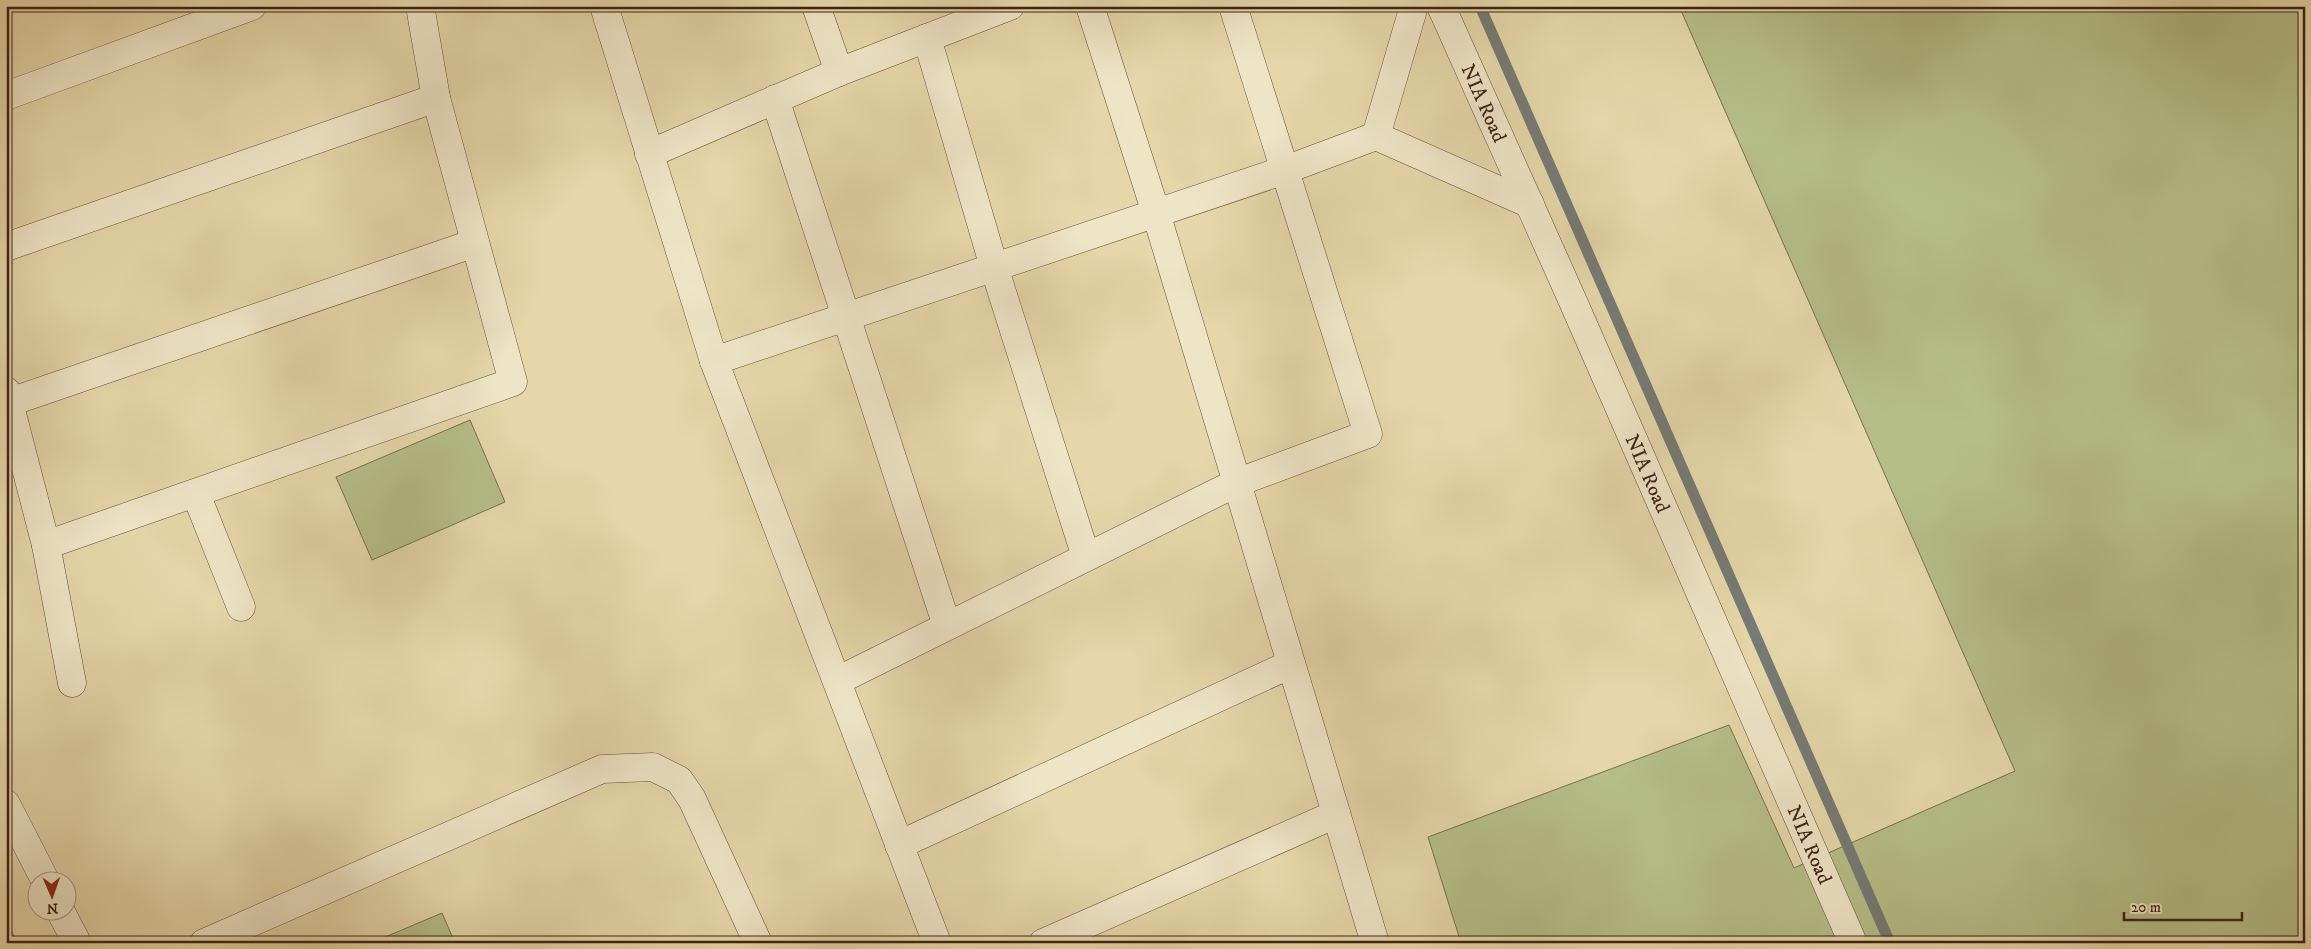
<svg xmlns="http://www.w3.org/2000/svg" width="2311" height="949" viewBox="0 0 2311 949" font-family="'IM FELL DW Pica',serif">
	<rect width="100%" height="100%" fill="#e5d7a9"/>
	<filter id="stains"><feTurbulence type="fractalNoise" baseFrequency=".004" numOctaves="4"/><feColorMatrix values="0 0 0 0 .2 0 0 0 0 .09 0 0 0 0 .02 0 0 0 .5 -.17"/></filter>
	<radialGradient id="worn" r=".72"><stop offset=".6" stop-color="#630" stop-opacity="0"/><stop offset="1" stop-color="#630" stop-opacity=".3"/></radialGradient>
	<g fill="#b5be87" stroke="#79704e">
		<path d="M1679,6H2305V943H1461L1428,837L1729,725L1794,868L2015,771Z"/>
		<path d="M470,420L505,502L372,560L336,477Z"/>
		<path d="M442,913L455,943H371Z"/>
		<path d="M6,919L17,943H6Z"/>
	</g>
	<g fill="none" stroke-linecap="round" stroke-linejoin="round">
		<path stroke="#757b75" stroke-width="11" d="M1480,6L1890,943"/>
		<g stroke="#674f3b" stroke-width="29">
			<g id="minor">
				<path d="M604,6L714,361L937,943"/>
				<path d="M816,6L839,72"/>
				<path d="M1090,6L1156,213L1375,943"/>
				<path d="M1414,6L1376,136L1530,204"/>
				<path id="s1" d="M1441,6L1575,306L1853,943"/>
				<path d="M927,38L994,267L1086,557"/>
				<path d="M6,96L252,6"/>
				<path d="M775,99L947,626"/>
				<path d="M649,154L839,72L1010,6"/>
				<path d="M6,247L436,98"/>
				<path d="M714,361L1285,170L1376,136"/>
				<path d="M6,391L46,545L72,683"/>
				<path d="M10,402L475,243"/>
				<path d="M196,494L241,607"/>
				<path d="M46,545L513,382L436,98L420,6"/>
				<path d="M837,681L1236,483L1368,434L1233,6"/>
				<path d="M6,804L46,882"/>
				<path d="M899,845L1291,664"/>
				<path d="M61,912L77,943"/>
				<path d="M204,943L602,769L653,767L679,780L692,799L758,943"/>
				<path d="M1043,943L1336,814"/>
			</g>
		</g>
		<use href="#minor" stroke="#eee5c7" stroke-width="28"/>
	</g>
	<g text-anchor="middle" stroke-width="4" stroke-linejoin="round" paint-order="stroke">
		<g font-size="20" fill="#3d2216" stroke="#eee5c7">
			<text dy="7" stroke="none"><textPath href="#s1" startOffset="106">NIA Road</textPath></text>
			<text dy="7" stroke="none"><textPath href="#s1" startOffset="511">NIA Road</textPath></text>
			<text dy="7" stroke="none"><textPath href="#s1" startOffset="916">NIA Road</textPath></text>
		</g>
	</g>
	<rect width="2311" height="949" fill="none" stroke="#e5d7a9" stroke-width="25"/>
	<rect x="8" y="8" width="2296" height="934" fill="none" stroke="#3d2216" stroke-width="2.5"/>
	<rect x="12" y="12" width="2286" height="924" fill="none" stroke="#3d2216"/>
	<g transform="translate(52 896) rotate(178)"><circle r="24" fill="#eee5c7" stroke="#a79780"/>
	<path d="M0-4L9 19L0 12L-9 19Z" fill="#8f2418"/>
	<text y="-8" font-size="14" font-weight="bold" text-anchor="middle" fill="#3d2216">N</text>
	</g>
	<path d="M2124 912v8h118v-8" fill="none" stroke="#3d2216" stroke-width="2.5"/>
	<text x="2131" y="912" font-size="15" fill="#3d2216" stroke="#eee5c7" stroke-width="4" paint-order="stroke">20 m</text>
	<rect width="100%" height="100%" filter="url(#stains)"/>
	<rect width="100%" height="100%" fill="url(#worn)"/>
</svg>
